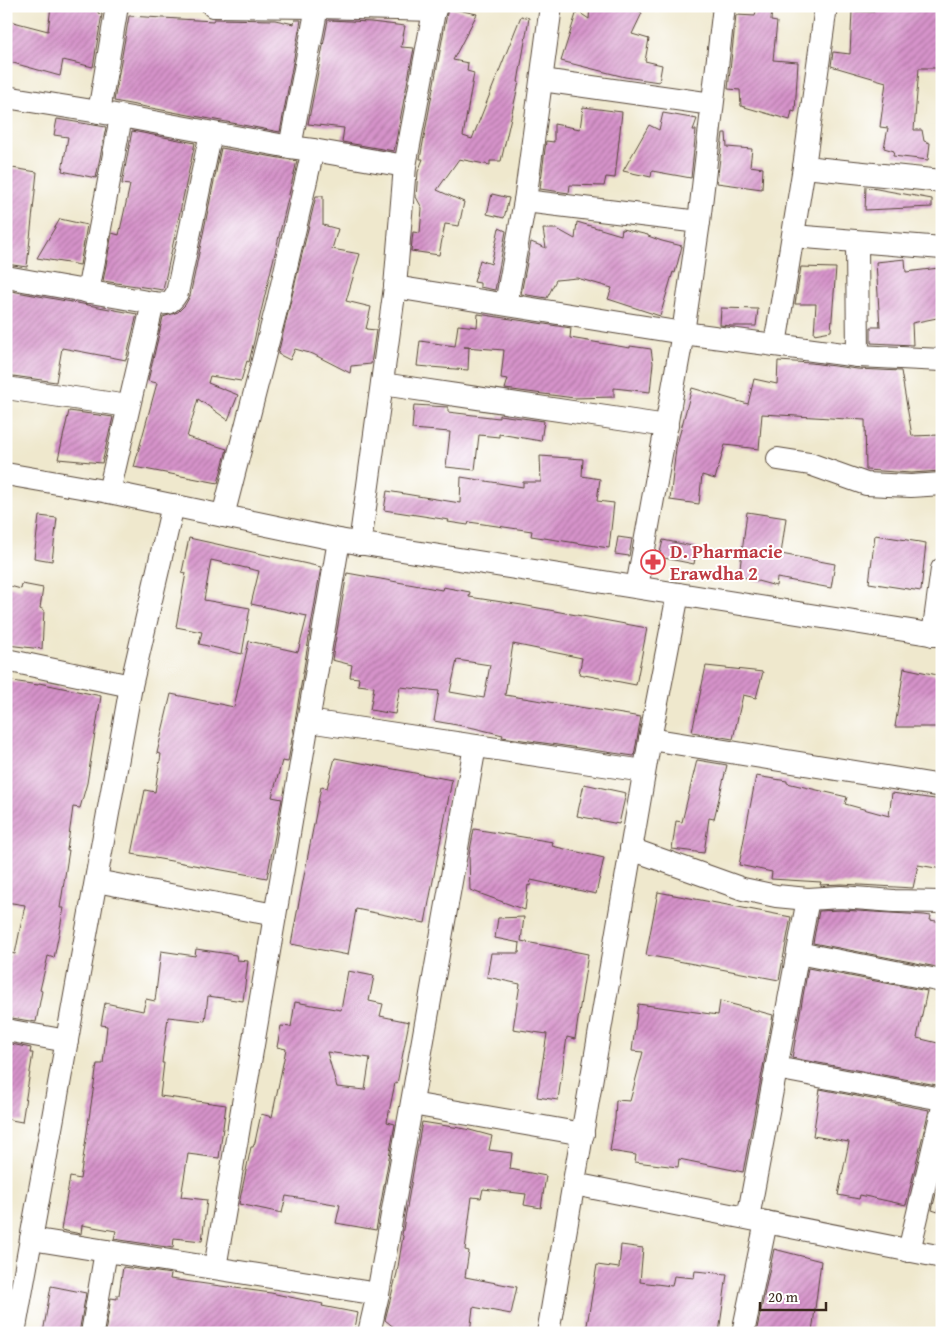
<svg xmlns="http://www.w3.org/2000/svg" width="948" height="1339" viewBox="0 0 948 1339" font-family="'Gentium Book Plus',serif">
	<defs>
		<pattern id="building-hatch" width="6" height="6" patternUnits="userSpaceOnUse" patternTransform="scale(1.25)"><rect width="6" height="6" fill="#d693ca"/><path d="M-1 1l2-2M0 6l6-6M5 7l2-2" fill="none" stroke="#af78a3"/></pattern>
	</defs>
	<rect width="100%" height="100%" fill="#fff"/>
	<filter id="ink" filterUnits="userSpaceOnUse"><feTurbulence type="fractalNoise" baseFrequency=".02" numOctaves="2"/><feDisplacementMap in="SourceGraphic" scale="10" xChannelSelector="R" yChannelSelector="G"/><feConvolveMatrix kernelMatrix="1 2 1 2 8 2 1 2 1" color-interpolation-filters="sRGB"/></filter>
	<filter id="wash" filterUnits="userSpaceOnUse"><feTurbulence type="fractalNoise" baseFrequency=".0096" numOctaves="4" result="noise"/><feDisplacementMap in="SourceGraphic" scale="20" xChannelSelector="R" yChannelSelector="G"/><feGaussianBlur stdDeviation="1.12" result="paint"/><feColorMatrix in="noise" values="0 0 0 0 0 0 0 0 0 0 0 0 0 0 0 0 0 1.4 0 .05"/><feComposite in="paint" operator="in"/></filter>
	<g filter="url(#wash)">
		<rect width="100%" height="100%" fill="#efe8cd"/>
		<g id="blocks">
			<g fill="url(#building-hatch)" fill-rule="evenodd">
				<path d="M51,6H99L98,13L102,14L93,67L63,60L60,76L6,61V20L48,31Z"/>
				<path d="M590,6H632L642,13L632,34L649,39L645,61L662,65L659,82L625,77L561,61L577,11L589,19Z"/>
				<path d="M757,6H772L771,21L777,22L773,60L798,62L795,112L792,111L790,120L741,106L740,90L728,89L736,15L755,16Z"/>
				<path d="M875,6H942V68H919L914,130H922L924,141L930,143L928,160L893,156L894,151L884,148L888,128L880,127L886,82L831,66L833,52L850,54L852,11L874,12Z"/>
				<path d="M448,8L477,14L453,60L468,63L467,71L474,73L463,136L472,139L521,16L529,18L518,82H519L501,161H490V165L459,159L437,190L464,202L459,226L445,224L439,255L411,251L413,232L420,233L422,208L416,197L418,172L423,159H420Z"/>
				<path d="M129,16L213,21L214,19L275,20L294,24L295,20H301L280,132L114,101Z"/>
				<path d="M328,20L371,22L405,26L401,47L414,48L394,151L342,142L344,128L308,124Z"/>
				<path d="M583,107L622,112L615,178L606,177L604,186L570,185L569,193L540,189L546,141L554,142V124L580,129Z"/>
				<path d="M663,113L697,119L693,130H696L691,178L652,171L651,177L623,171L649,125L659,130Z"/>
				<path d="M57,119L106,127L96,178L62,171L68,137L54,135Z"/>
				<path d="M132,131L195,143L163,290L103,281L112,233L119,235L130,185L122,184Z"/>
				<path d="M723,133H726L727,147L752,149L750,166L763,168L762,189L717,183Z"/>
				<path d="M221,148L297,161L249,362L247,361L241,381L210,376L208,383L238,395L228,420L198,399L187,437L227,449L218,483L134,467L157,383L148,381L163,317L178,312L185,305L190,296Z"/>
				<path d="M6,167L37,172L27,267L6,264Z"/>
				<path d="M866,187L932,199V207L865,210Z"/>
				<path d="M492,194L509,198L504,218L487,214Z"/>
				<path d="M316,196H323V225L338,229L332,249L360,254L346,301L371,307L366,329L376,330L371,364L351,366L350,373L313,354L295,349L290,360L278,354Z"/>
				<path d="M60,219L87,225L80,265L37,258Z"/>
				<path d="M577,222L621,235L622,229L648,235V236L662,241L682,246L675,273L673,272L660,316L608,299L612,288L577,278L556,280L547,298L521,294L531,242L546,248L543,229H557L575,239Z"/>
				<path d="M499,228L506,231L495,290L480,287V283L474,282L480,260L491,264Z"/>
				<path d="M905,259L906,272L939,268L942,317L912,323L913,345L871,343V327H880L876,262Z"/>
				<path d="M801,267L836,268L831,331L814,334L816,304H795Z"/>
				<path d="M6,290L137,314L126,360L62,348L56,382L6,375Z"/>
				<path d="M721,308L758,309L756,326H732L720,325Z"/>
				<path d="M478,314L571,328L570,338L630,348V346L651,349L653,363L650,392L614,388V397L574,398L505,389L508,379L501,378L504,350L464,347H469L468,370L417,366L420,341L455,346L458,325L477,327Z"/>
				<path d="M778,361L811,363L857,369L901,371L912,436L940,435L941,453H939L941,471L911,473L866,470L865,420L762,414L759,449L725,445L715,479L702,475L699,504L670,500L676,448L692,388L748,404L754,379L777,384Z"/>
				<path d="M414,405L448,407V412L499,418V415L544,421L541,441L499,434V437L479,435L475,470L446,467L450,432L412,429Z"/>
				<path d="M69,411L113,417L102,463L58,459Z"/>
				<path d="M540,456L583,459L582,476L600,479L597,501L614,503L609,548L531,536L532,531L469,522L468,525L448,522L449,520L384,510L387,491L460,503L461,477L523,487V482H541Z"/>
				<path d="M747,512L786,518L781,554L835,564L831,588L777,578L776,586L739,576Z"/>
				<path d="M39,516L57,518L52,561L34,558Z"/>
				<path d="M875,535L926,543L921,591L869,583Z"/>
				<path d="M618,537L632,539L629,556L615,554Z"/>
				<path d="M189,538L321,567L288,762L282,761L272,797L282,799L267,878L132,854L145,790L155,792L161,754L157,753L171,694L234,707L249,641L298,652L307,616L251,604L259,571L211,560L204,600L250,608L242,654L199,644L202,632L176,627L186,573L182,572Z"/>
				<path d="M663,540L697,547L694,564L659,557Z"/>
				<path d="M347,573L442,590L443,587L470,592L469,597L522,605L647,628L636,685L579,674L582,658L513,644L505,695L641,717L634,756L502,737L503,735L474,728L434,721L439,691L400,687L395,714L370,710L374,687L358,685L359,678L350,677L352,665L332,660ZM457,660L490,665L484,698L450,692Z"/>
				<path d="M22,584L43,588L40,608L44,610L42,649L7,645L6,585L21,589Z"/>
				<path d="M706,666L763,672L756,698L743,695L733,739L692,732Z"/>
				<path d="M904,668L942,676V727H895Z"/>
				<path d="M6,680L38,685L39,683L101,696L87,783L80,808L73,807L67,850H69L60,908H64L54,958L48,956L40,990L42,991L36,1022L6,1017V973L11,953L15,954L25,905L6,902Z"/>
				<path d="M335,758L452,780L425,923L356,909L348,955L291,944L321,787L327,788Z"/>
				<path d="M697,760L727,765L714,819L709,818L704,853L672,849L676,821L682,822Z"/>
				<path d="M756,776L787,781V783L847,797L845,804L889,816L892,793L942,800V869L918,865L913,888L842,884L820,885L821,882L771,879L772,872L739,865Z"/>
				<path d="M584,784L626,793L619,824L577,816Z"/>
				<path d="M474,829L553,842L552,846L604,858L596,894L531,880L530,886L528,885L525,910L470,890L469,856Z"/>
				<path d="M658,892L791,917L779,980L646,955Z"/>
				<path d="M841,910L924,915L931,916L930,920L942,922V968L813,943L819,911Z"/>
				<path d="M524,917L521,941L588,954L575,1039L567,1037L558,1100L537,1097L547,1034L513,1029L520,984L487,977L491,953H519L520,943L495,938L498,918Z"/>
				<path d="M196,949L236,955L237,960L248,961L243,1001L208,996L205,1021L168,1017L162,1063H164L160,1096L226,1105L219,1158L188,1154L181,1197L207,1200L202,1241L174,1238L173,1248L114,1239L116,1231L82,1225L81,1234L61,1230L70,1177L80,1179L97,1064H103L107,1026L101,1025L105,1003L143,1011L146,999L155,1001L161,951L195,956Z"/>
				<path d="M808,968L927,991L917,1038L942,1044V1086L792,1058Z"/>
				<path d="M348,971L374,976L369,1001L383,1004L380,1016L409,1022L397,1084L395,1083L387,1122L395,1124L376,1230L336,1223L340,1205L286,1196L282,1213L239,1204L251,1147H253L255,1142L261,1114L272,1117L286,1049L277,1047L281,1026L291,1027L295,1002L341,1010ZM327,1052L370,1058L365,1090L337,1087Z"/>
				<path d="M720,1001L773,1015L743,1172L679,1159L678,1167L635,1162L636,1155L610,1151L615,1119L616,1100L630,1101L643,1052L632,1051L638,1004L718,1015Z"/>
				<path d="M6,1043L31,1048L30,1053H33L22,1122L6,1119Z"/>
				<path d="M820,1089L929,1110L906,1205L860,1195L859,1199L838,1195L849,1142L813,1136Z"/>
				<path d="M422,1122L466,1129L492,1136L489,1150L512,1153L510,1169L546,1176L541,1208L524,1205L526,1194L483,1189L481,1198L472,1197L465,1250L469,1251L465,1277L517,1287L511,1314L473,1307L470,1333H414L396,1329L385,1320L397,1273L403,1236L402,1235Z"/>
				<path d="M942,1169V1192L938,1212L932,1210Z"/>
				<path d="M621,1245L643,1248L640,1282L672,1286L674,1276L694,1278L695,1271L727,1274L719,1333H602L586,1331L597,1265L619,1268Z"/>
				<path d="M774,1249L821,1261L812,1333H756Z"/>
				<path d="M123,1267L171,1274L170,1279L271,1293L323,1304L322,1306L358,1313L354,1333H105L111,1298L117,1299V1295H119Z"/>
				<path d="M51,1286L86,1293L79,1333H43Z"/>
			</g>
		</g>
	</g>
	<g filter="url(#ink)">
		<use href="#blocks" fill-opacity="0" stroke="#564638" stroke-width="1"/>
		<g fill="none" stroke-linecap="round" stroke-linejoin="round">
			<g stroke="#564638" stroke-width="24">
				<g id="minor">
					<path d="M213,6L317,7L435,10"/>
					<path d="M542,80L712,104"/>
					<path d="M6,97L99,112L290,147L313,150L405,166"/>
					<path d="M99,112L117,6"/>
					<path d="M290,147L317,7"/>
					<path d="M804,167L942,181"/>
					<path d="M525,201L699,222L683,333L637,587"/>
					<path d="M699,222L724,6"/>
					<path d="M793,236L942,248"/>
					<path d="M857,242L858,356"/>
					<path d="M6,277L153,303C166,304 170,305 177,293L211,133"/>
					<path d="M395,287L683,333L775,345L804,167L826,6"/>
					<path d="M88,292L121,117"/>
					<path d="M506,304L525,201L551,6"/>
					<path d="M775,345L858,356L942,360"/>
					<path d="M382,384L667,426"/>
					<path d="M6,388L128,406"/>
					<path d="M778,459L810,464L866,484L911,486L942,484"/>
					<path d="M6,474L109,492L339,540L942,636"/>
					<path d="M109,492L153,303"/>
					<path d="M223,516L277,306L313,150"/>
					<path d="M360,544L395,287L405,166L435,6"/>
					<path d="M933,635L942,569"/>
					<path d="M6,660L131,686"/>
					<path d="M308,721L644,771"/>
					<path d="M650,739L942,786"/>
					<path d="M631,849L743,889L776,896L808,899L841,897L894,901L942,902"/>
					<path d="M96,881L275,915"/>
					<path d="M798,953L942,981"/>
					<path d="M6,1030L67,1041"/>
					<path d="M776,1068L942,1099"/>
					<path d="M412,1104L583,1134"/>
					<path d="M574,1184L942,1257"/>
					<path d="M748,1218L808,899"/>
					<path d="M31,1239L378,1294"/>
					<path d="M909,1251L942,1111"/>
					<path d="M215,1268L339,540"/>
					<path d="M14,1333L131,686L173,505"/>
					<path d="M92,1333L106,1251"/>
					<path d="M369,1333L378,1294L475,746"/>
					<path d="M548,1333L650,739L678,594"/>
					<path d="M743,1333L766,1222"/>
				</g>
			</g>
			<use href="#minor" stroke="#fff" stroke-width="22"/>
		</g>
	</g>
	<defs>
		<g id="pharmacy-ring" transform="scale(1.25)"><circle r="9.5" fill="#fff" stroke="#e0444e" stroke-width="1.5"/><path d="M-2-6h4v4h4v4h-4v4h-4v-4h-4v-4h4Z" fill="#e0444e"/></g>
	</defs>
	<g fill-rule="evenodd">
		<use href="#pharmacy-ring" x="653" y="562"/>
	</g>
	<g text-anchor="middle" stroke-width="4" stroke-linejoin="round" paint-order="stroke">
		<g font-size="19" font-weight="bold" fill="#be3a42" stroke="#fff" text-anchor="start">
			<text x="670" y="558">D. Pharmacie<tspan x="670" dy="22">Erawdha 2</tspan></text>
		</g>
	</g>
	<rect width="948" height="1339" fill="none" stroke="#fff" stroke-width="25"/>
	<path d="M760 1302v8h66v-8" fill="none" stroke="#3b2a1e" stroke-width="2.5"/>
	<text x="768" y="1302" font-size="15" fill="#3b2a1e" stroke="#ffffff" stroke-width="4" paint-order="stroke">20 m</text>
</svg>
